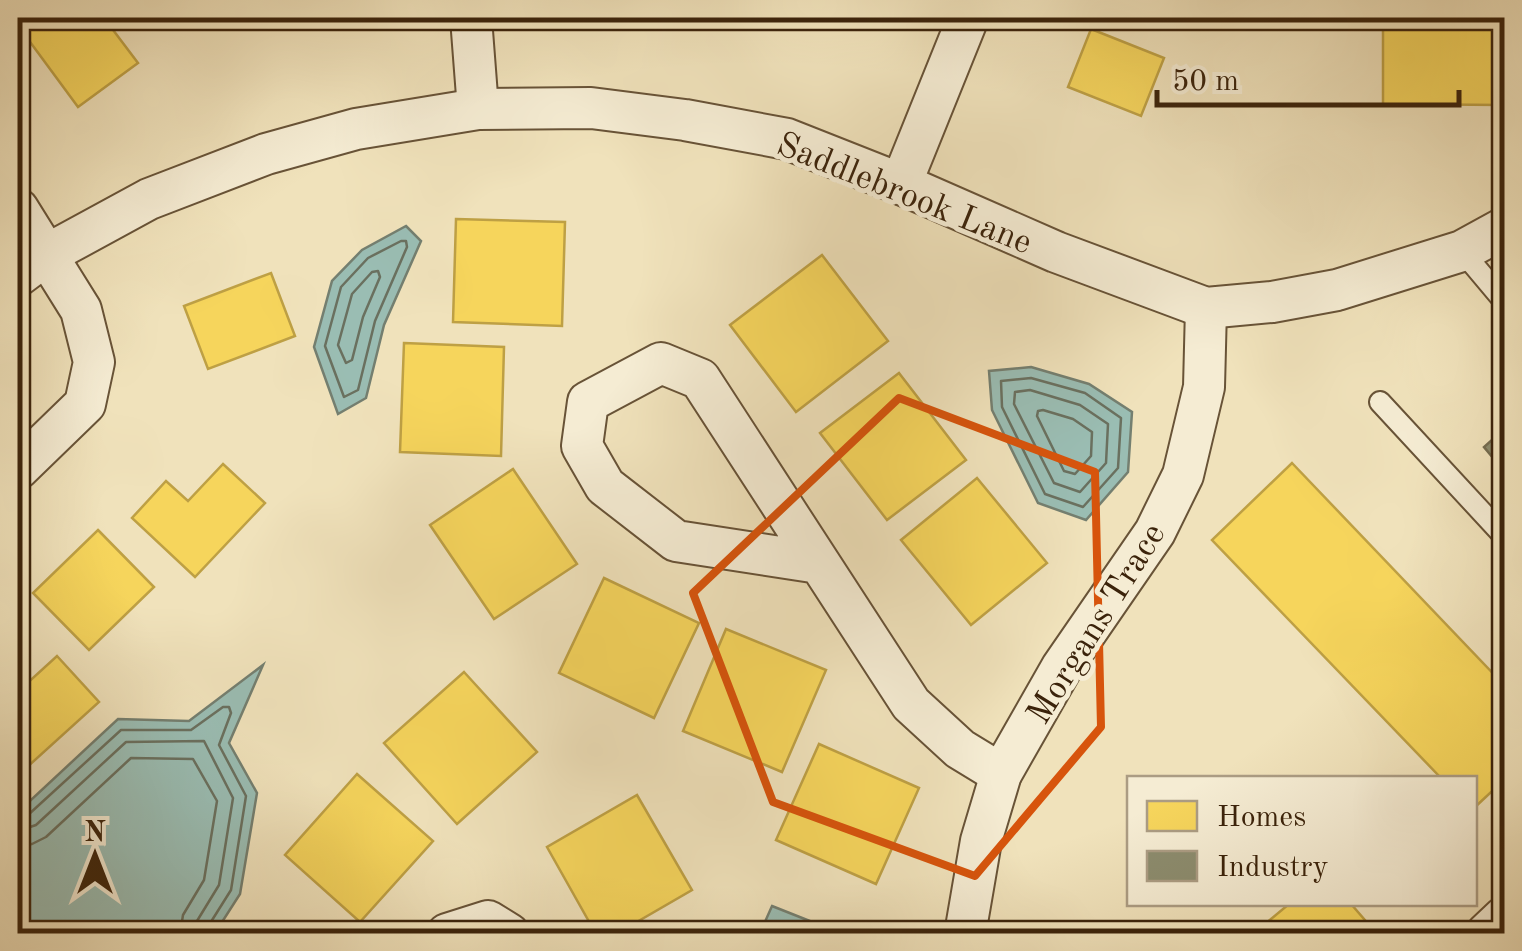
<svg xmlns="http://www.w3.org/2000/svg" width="1522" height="951" viewBox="0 0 1522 951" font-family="'Old Standard TT',serif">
	<rect width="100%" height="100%" fill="#f0e2bb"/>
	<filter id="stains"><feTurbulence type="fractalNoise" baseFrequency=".002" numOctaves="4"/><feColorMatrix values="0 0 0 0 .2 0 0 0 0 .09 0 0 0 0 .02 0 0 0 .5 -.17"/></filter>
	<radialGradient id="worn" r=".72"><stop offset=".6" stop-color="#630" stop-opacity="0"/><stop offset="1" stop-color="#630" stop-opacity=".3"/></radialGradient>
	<g fill="#9abdb3" stroke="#747f70" stroke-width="2.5">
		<path d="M406,226L421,241L384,325L366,398L338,414L314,347L332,281L362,250Z"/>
		<path d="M1031,367L1089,384L1132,412L1128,472L1086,520L1038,503L992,410L989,371Z"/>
		<path d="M263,665L229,743L257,793L240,894L215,933H18V812L118,719L189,721Z"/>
		<path d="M772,906L840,933H760Z"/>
	</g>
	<g fill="#f6d55c" stroke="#bea044" stroke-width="2.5">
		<path d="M40,18H104L138,63L78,107L22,31Z"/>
		<path d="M1383,18H1502L1501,105L1383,104Z"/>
		<path d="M1091,29L1164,58L1141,116L1068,87Z"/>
		<path d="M456,219L565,222L562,326L453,322Z"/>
		<path d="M822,255L888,341L796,412L730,325Z"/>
		<path d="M271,273L295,336L208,369L184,306Z"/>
		<path d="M404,343L504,347L501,456L400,452Z"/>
		<path d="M899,373L966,460L887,520L820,433Z"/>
		<path d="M1292,463L1504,685V780L1474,808V778H1441L1212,540Z"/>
		<path d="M223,464L265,503L195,577L132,518L166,481L188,501Z"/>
		<path d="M513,469L577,564L494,619L430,525Z"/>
		<path d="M977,478L1047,563L971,625L901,540Z"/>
		<path d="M98,530L154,587L89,650L33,593Z"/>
		<path d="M604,578L699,623L654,718L559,673Z"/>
		<path d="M726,629L826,670L782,772L683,731Z"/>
		<path d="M57,656L99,702L25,769L18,761V685L21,689Z"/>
		<path d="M464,672L537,752L457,824L384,743Z"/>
		<path d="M819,744L919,788L876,884L776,840Z"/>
		<path d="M357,774L433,841L360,922L285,855Z"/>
		<path d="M637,795L692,890L616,934H596L547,847Z"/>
		<path d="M1289,904H1351L1377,934H1253Z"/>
	</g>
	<path fill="#8c8c6e" stroke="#746c50" stroke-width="2.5" d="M1504,429V471L1484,447Z"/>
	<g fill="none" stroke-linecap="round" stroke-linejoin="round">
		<g stroke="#6a705f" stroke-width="2.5">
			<path d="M401,241H406L407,247L375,321L358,390L344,397L325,346L341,287L368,258Z"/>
			<path d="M378,271L380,277L363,317L352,360L346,363L338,345L352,294L372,272Z"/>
			<path d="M1031,378L1085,393L1121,418L1118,468L1083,507L1045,494L1002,407L1001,381Z"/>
			<path d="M1030,390L1080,405L1108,424L1106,463L1080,492L1054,483L1014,404L1015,392Z"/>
			<path d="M1043,410L1073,419L1092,432L1091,456L1075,474L1064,471L1037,416L1038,411Z"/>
			<path d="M18,818L28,815L121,730H191L223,707H229L231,713L219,745L246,796L231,890L209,925L207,934"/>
			<path d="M18,831L36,825L126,742L204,741L233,798L219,885L197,921L195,934"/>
			<path d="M18,846L32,844L46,837L131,758L193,759L217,801L204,880L183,915L180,934"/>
		</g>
		<g stroke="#685337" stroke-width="24">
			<g id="lane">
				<path d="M1462,251L1504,301"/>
				<path d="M1380,402L1504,536"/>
			</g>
		</g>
		<g stroke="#685337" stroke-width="44">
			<g id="street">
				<path d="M471,18L478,109"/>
				<path d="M901,184L968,18"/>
				<path d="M18,209L81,310L94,362L85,404L18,469"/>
				<path d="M18,276L46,255L149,199L266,154L356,129L478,109L591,108L685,120L787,139L901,184L1056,252L1206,308L1272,302L1337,290L1462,251L1504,228"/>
				<path d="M819,563L676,541L605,486L582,446L588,402L661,363L700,379L911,704L960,749L1001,774"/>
				<path d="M447,934L488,921L509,934"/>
				<path d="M965,934L981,841L1001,774L1062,667L1155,532L1183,475L1204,387L1206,308"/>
				<path d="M1486,934L1504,917"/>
			</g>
		</g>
		<use href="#lane" stroke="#f5ecd3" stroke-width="20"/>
		<use href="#street" stroke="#f5ecd3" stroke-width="40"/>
	</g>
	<path fill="none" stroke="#d7540c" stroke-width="8" stroke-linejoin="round" d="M899,398L1095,472L1101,727L975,876L773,802L693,593Z"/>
	<g text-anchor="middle" stroke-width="10" stroke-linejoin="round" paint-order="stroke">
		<g font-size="35" fill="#3b230b" stroke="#f5ecd3">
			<text transform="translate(905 192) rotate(22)" y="12">Saddlebrook Lane</text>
			<text transform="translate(1095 623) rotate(-58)" y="12">Morgans Trace</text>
		</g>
	</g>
	<rect width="1522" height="951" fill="none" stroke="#f0e2bb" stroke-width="60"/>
	<rect x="20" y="20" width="1482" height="911" fill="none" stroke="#3b230b" stroke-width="5"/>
	<rect x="30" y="30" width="1462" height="891" fill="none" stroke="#3b230b" stroke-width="2.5"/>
	<rect x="1127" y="776" width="350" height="130" fill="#f5ecd3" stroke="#ab9c83" stroke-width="2.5"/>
	<rect x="1147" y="801" width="50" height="30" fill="#f6d55c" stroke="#ab9c83" stroke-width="2.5"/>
	<text x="1217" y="826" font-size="30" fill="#3b230b">Homes</text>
	<rect x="1147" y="851" width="50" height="30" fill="#8c8c6e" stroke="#ab9c83" stroke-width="2.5"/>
	<text x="1217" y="876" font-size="30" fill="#3b230b">Industry</text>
	<g transform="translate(95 856)" stroke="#f5ecd3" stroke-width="8" paint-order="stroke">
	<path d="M0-8L18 38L0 25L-18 38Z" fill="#3b230b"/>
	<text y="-15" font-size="28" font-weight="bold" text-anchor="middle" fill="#3b230b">N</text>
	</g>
	<path d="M1157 90v15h302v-15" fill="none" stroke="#3b230b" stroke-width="5"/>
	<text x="1172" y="90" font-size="30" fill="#3b230b" stroke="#f5ecd3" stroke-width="8" paint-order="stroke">50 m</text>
	<rect width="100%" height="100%" filter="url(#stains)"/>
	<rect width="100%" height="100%" fill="url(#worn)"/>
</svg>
